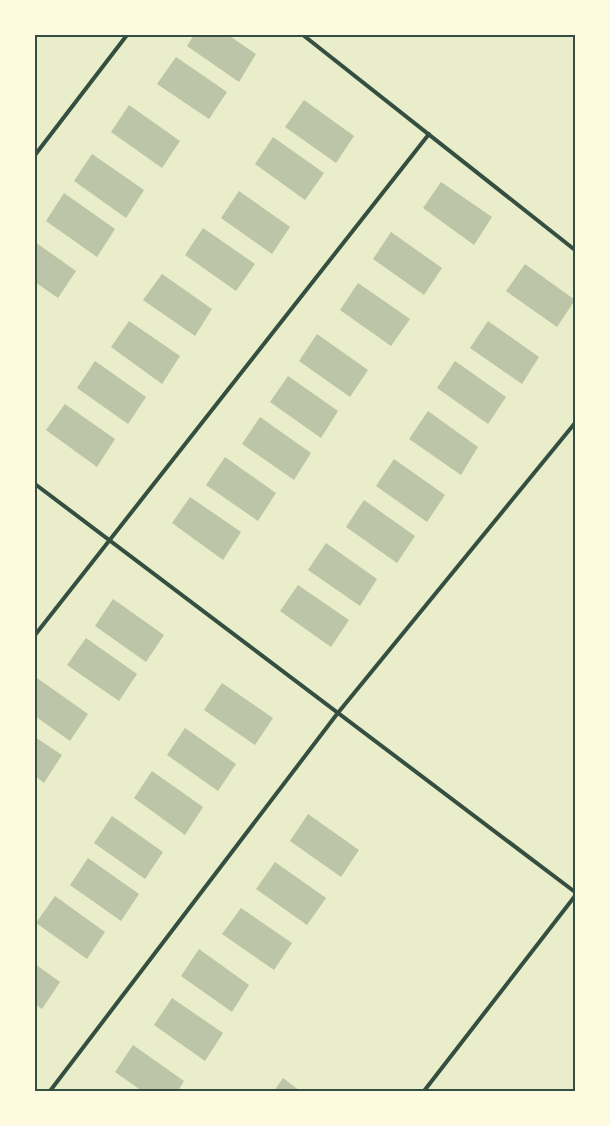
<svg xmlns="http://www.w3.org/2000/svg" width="610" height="1126" viewBox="0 0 610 1126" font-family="Barlow,sans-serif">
	<rect width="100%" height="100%" fill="#e9edc9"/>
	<g fill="#bcc5a7">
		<path d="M194,35H228L256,54L239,82L187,46Z"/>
		<path d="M176,57L227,92L209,119L157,84Z"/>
		<path d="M304,100L354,136L336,163L285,127Z"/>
		<path d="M129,105L180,141L162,168L111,132Z"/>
		<path d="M273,137L324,173L305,200L255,164Z"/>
		<path d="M92,154L144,190L126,218L74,181Z"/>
		<path d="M441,182L492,217L474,245L423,208Z"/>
		<path d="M239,191L290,227L272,254L221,218Z"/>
		<path d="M64,193L115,229L97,257L46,221Z"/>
		<path d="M203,228L255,264L236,291L185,255Z"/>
		<path d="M391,232L442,268L424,295L373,259Z"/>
		<path d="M35,242L76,271L58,298L35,282Z"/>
		<path d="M525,264L575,300L557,327L506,291Z"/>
		<path d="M162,274L212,309L195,336L143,300Z"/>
		<path d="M358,283L410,319L391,346L340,310Z"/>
		<path d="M129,321L180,356L162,384L111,347Z"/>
		<path d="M488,321L539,357L522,384L470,348Z"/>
		<path d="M317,334L368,370L350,397L299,361Z"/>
		<path d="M95,361L146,397L128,424L77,388Z"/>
		<path d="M455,361L506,397L488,424L437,388Z"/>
		<path d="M288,376L338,411L321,438L270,402Z"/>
		<path d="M65,404L115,439L97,467L46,430Z"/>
		<path d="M428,411L478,447L461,475L409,439Z"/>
		<path d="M260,417L311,453L294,480L242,444Z"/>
		<path d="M225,457L276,493L258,521L206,485Z"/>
		<path d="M394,459L445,495L427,522L376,486Z"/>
		<path d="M190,497L241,532L223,560L172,523Z"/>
		<path d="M364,500L415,536L397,563L346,527Z"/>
		<path d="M326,543L377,579L360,606L308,570Z"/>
		<path d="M298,585L349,620L331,647L280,611Z"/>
		<path d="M113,599L164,635L146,662L95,626Z"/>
		<path d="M86,638L137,674L119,701L67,665Z"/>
		<path d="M37,678L88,714L70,741L35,716V682Z"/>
		<path d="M222,683L273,718L255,745L204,710Z"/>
		<path d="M185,728L236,764L218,791L167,755Z"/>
		<path d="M35,737L62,755L44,783L35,776Z"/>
		<path d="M152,771L203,807L185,835L134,798Z"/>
		<path d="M308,814L359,850L341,877L290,841Z"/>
		<path d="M112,816L163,852L145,879L94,843Z"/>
		<path d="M88,858L139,894L121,921L70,885Z"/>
		<path d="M275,862L326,898L307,925L256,889Z"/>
		<path d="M55,896L105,932L87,959L36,923Z"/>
		<path d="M241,908L292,943L274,970L222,934Z"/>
		<path d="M199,949L249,985L232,1012L181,976Z"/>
		<path d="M35,964L60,982L42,1009L35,1004Z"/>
		<path d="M172,998L223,1033L205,1061L154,1025Z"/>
		<path d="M133,1045L184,1081L178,1091H142L115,1072Z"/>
		<path d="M283,1078L300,1091H274Z"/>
	</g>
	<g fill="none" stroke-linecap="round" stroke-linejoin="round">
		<g stroke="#344e41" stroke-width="4">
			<path d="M303,35L575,250"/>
			<path d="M35,155L127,35"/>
			<path d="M35,484L575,892"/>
			<path d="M35,635L429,134"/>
			<path d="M50,1091L337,714L575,423"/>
			<path d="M424,1091L575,896"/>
		</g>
	</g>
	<rect width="610" height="1126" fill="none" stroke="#fefae0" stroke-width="72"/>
	<rect x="36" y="36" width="538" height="1054" fill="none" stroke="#344e41" stroke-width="2"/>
</svg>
